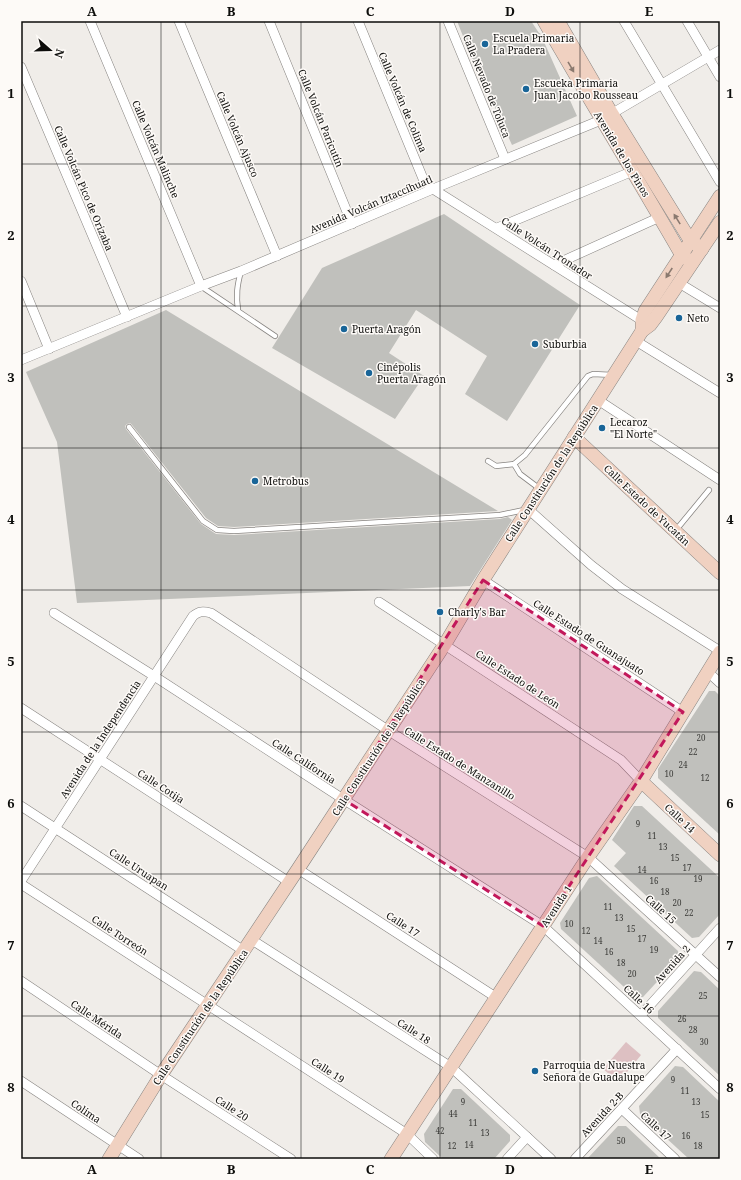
<svg xmlns="http://www.w3.org/2000/svg" width="741" height="1180" viewBox="0 0 741 1180" font-family="'Noto Serif',serif">
	<rect width="100%" height="100%" fill="#f0ede9"/>
	<path fill="#ddc0c2" d="M626,1042L641,1055L619,1082L603,1069Z"/>
	<g fill="#c0c0bc">
		<path d="M457,21H531L539,33H540L577,116L512,145L473,59H472Z"/>
		<path d="M444,214L580,305L507,421L465,394L487,356L416,310L389,353L424,376L395,419L272,348L322,268Z"/>
		<path d="M166,310L498,511L234,527L218,526L206,518L132,425L130,423L127,424L125,426L126,429L201,524L216,534L234,535L500,519L508,517L512,520L470,586L77,603L57,442L26,372Z"/>
		<path d="M709,691H715L720,696V835L658,778V769Z"/>
		<path d="M634,806H642L720,878V914L699,937L692,938L614,866L626,853L612,840Z"/>
		<path d="M597,876L678,951L679,958L643,997L636,998L561,929L560,923L589,878Z"/>
		<path d="M694,971L701,972L720,990V1076L658,1018V1011Z"/>
		<path d="M675,1066L683,1067L720,1102V1159H689L640,1114L639,1106Z"/>
		<path d="M453,1089H461L510,1135V1141L494,1159H443L425,1142L424,1134Z"/>
		<path d="M618,1126H626L661,1159H587Z"/>
	</g>
	<g fill="none" stroke-linecap="round" stroke-linejoin="round">
		<g stroke="#878481" stroke-width="6">
			<g id="lane">
				<path d="M202,287L275,336"/>
				<path d="M238,310C236,295 237,286 241,271"/>
				<path d="M129,427L203,521L217,530L234,531L500,515L524,510"/>
				<path d="M488,461L496,466L514,464L525,455L588,376L593,374L613,375"/>
				<path d="M514,464L520,474L540,489"/>
				<path d="M676,530L709,490"/>
			</g>
		</g>
		<g stroke="#878481" stroke-width="10">
			<g id="street">
				<path d="M90,21L201,286"/>
				<path d="M179,21L277,256"/>
				<path d="M269,21L352,224"/>
				<path d="M358,21L424,181L433,189L646,323"/>
				<path d="M448,21L505,159"/>
				<path d="M624,21L720,182"/>
				<path d="M687,21L720,77"/>
				<path d="M21,67L127,317"/>
				<path d="M497,228L633,171"/>
				<path d="M554,265L660,217"/>
				<path d="M21,281L49,349"/>
				<path d="M679,283L720,308"/>
				<path d="M636,341L720,393"/>
				<path d="M21,360L201,286L241,271L433,189L601,120L720,50"/>
				<path d="M598,400L720,480"/>
				<path d="M528,509L591,565L622,589L720,651"/>
				<path d="M483,580L683,712"/>
				<path d="M379,602L621,760L641,781"/>
				<path d="M54,613L154,676L343,799L543,926L720,1089"/>
				<path d="M707,671L720,683"/>
				<path d="M21,708L289,882"/>
				<path d="M21,806L244,951"/>
				<path d="M298,869L497,998"/>
				<path d="M21,881L193,616C199,611 203,611 211,613L389,731L588,857L720,977"/>
				<path d="M21,884L407,1134L433,1159"/>
				<path d="M252,940L451,1067L551,1159"/>
				<path d="M21,981L161,1075L291,1159"/>
				<path d="M641,1015L720,928"/>
				<path d="M21,1081L139,1159"/>
				<path d="M622,1109L675,1159"/>
				<path d="M507,1159L527,1137"/>
				<path d="M575,1159L677,1049"/>
			</g>
		</g>
		<g stroke="#878481" stroke-width="14">
			<g id="secondary">
				<path d="M544,21C589,99 636,176 681,254L692,263"/>
				<path d="M558,21L612,114L690,240L702,249"/>
				<path d="M642,331V320L645,311L720,196"/>
				<path d="M574,437L720,573"/>
				<path d="M641,781L720,855"/>
				<path d="M109,1159L161,1075L298,869L445,644L483,580L642,331L650,325L656,317L720,222"/>
				<path d="M391,1159L588,857L641,781L720,652"/>
			</g>
		</g>
		<use href="#lane" stroke="#fff" stroke-width="4.5"/>
		<use href="#street" stroke="#fff" stroke-width="9"/>
		<use href="#secondary" stroke="#f0d1c1" stroke-width="13"/>
	</g>
	<defs><path id="oneway-solid" d="M-6-.8H1V-3.2L6.5 0L1 3.2V.8H-6Z"/></defs>
	<g fill="#8a796f">
		<use href="#oneway-solid" transform="translate(571 67) rotate(60)"/>
		<use href="#oneway-solid" transform="translate(677 219) rotate(-122)"/>
		<use href="#oneway-solid" transform="translate(669 273) rotate(123)"/>
	</g>
	<path fill="#c2185b" fill-opacity="0.2" stroke="#c2185b" stroke-width="3" stroke-dasharray="8 5" stroke-linejoin="round" d="M483,580L683,712L543,926L343,799Z"/>
	<path fill="none" stroke="#0d0d0b" stroke-width="1" stroke-opacity="0.55" d="M161,21V1159M301,21V1159M440,21V1159M580,21V1159M21,164H720M21,306H720M21,448H720M21,590H720M21,732H720M21,874H720M21,1016H720"/>
	<g fill="#196598" stroke="#fdfaf7" stroke-width="1.5">
		<circle cx="485" cy="44" r="4"/>
		<circle cx="526" cy="89" r="4"/>
		<circle cx="679" cy="318" r="4"/>
		<circle cx="344" cy="329" r="4"/>
		<circle cx="535" cy="344" r="4"/>
		<circle cx="369" cy="373" r="4"/>
		<circle cx="602" cy="428" r="4"/>
		<circle cx="255" cy="481" r="4"/>
		<circle cx="440" cy="612" r="4"/>
		<circle cx="535" cy="1071" r="4"/>
	</g>
	<g text-anchor="middle" stroke-width="3" stroke-linejoin="round" paint-order="stroke">
		<g font-size="8" fill="#3a3a37">
			<text x="701" y="741">20</text>
			<text x="693" y="755">22</text>
			<text x="683" y="768">24</text>
			<text x="669" y="777">10</text>
			<text x="705" y="781">12</text>
			<text x="638" y="827">9</text>
			<text x="652" y="839">11</text>
			<text x="663" y="850">13</text>
			<text x="675" y="861">15</text>
			<text x="687" y="871">17</text>
			<text x="642" y="873">14</text>
			<text x="698" y="882">19</text>
			<text x="654" y="884">16</text>
			<text x="665" y="895">18</text>
			<text x="677" y="906">20</text>
			<text x="608" y="910">11</text>
			<text x="689" y="916">22</text>
			<text x="619" y="921">13</text>
			<text x="569" y="927">10</text>
			<text x="631" y="932">15</text>
			<text x="586" y="934">12</text>
			<text x="642" y="942">17</text>
			<text x="598" y="944">14</text>
			<text x="654" y="953">19</text>
			<text x="609" y="955">16</text>
			<text x="621" y="966">18</text>
			<text x="632" y="977">20</text>
			<text x="703" y="999">25</text>
			<text x="682" y="1022">26</text>
			<text x="693" y="1033">28</text>
			<text x="704" y="1045">30</text>
			<text x="673" y="1083">9</text>
			<text x="685" y="1094">11</text>
			<text x="463" y="1105">9</text>
			<text x="696" y="1105">13</text>
			<text x="453" y="1117">44</text>
			<text x="705" y="1118">15</text>
			<text x="473" y="1126">11</text>
			<text x="440" y="1134">42</text>
			<text x="485" y="1136">13</text>
			<text x="686" y="1139">16</text>
			<text x="621" y="1144">50</text>
			<text x="469" y="1148">14</text>
			<text x="452" y="1149">12</text>
			<text x="698" y="1149">18</text>
		</g>
		<g font-size="10" fill="#0d0d0b" stroke="#fdfaf7" text-anchor="start">
			<text x="493" y="42">Escuela Primaria<tspan x="493" dy="12">La Pradera</tspan></text>
			<text x="534" y="87">Escueka Primaria<tspan x="534" dy="12">Juan Jacobo Rousseau</tspan></text>
			<text x="687" y="322">Neto</text>
			<text x="352" y="333">Puerta Aragón</text>
			<text x="543" y="348">Suburbia</text>
			<text x="377" y="371">Cinépolis<tspan x="377" dy="12">Puerta Aragón</tspan></text>
			<text x="610" y="426">Lecaroz<tspan x="610" dy="12">"El Norte"</tspan></text>
			<text x="263" y="485">Metrobus</text>
			<text x="448" y="616">Charly's Bar</text>
			<text x="543" y="1069">Parroquia de Nuestra<tspan x="543" dy="12">Señora de Guadalupe</tspan></text>
		</g>
		<g font-size="10" fill="#0d0d0b" stroke="#fdfaf7">
			<text transform="translate(487 86) rotate(68)" y="4">Calle Nevado de Toluca</text>
			<text transform="translate(403 102) rotate(67)" y="4">Calle Volcán de Colima</text>
			<text transform="translate(321 118) rotate(68)" y="4">Calle Volcán Paricutín</text>
			<text transform="translate(238 134) rotate(67)" y="4">Calle Volcán Ajusco</text>
			<text transform="translate(156 149) rotate(67)" y="4">Calle Volcán Malinche</text>
			<text transform="translate(622 154) rotate(59)" y="4">Avenida de los Pinos</text>
			<text transform="translate(84 188) rotate(67)" y="4">Calle Volcán Pico de Orizaba</text>
			<text transform="translate(371 204) rotate(-23)" y="4">Avenida Volcán Iztaccíhuatl</text>
			<text transform="translate(547 248) rotate(33)" y="4">Calle Volcán Tronador</text>
			<text transform="translate(551 473) rotate(-57)" y="4">Calle Constitución de la República</text>
			<text transform="translate(647 505) rotate(43)" y="4">Calle Estado de Yucatán</text>
			<text transform="translate(589 637) rotate(33)" y="4">Calle Estado de Guanajuato</text>
			<text transform="translate(518 679) rotate(33)" y="4">Calle Estado de León</text>
			<text transform="translate(100 739) rotate(-57)" y="4">Avenida de la Independencia</text>
			<text transform="translate(378 747) rotate(-57)" y="4">Calle Constitución de la República</text>
			<text transform="translate(304 761) rotate(33)" y="4">Calle California</text>
			<text transform="translate(460 763) rotate(32)" y="4">Calle Estado de Manzanillo</text>
			<text transform="translate(161 786) rotate(33)" y="4">Calle Cotija</text>
			<text transform="translate(680 818) rotate(43)" y="4">Calle 14</text>
			<text transform="translate(139 869) rotate(33)" y="4">Calle Uruapan</text>
			<text transform="translate(556 906) rotate(-57)" y="4">Avenida 1</text>
			<text transform="translate(661 909) rotate(42)" y="4">Calle 15</text>
			<text transform="translate(403 924) rotate(33)" y="4">Calle 17</text>
			<text transform="translate(120 935) rotate(33)" y="4">Calle Torreón</text>
			<text transform="translate(672 964) rotate(-48)" y="4">Avenida 2</text>
			<text transform="translate(639 999) rotate(43)" y="4">Calle 16</text>
			<text transform="translate(200 1017) rotate(-56)" y="4">Calle Constitución de la República</text>
			<text transform="translate(97 1019) rotate(34)" y="4">Calle Mérida</text>
			<text transform="translate(414 1031) rotate(33)" y="4">Calle 18</text>
			<text transform="translate(328 1070) rotate(33)" y="4">Calle 19</text>
			<text transform="translate(232 1108) rotate(33)" y="4">Calle 20</text>
			<text transform="translate(86 1111) rotate(34)" y="4">Colima</text>
			<text transform="translate(602 1114) rotate(-47)" y="4">Avenida 2-B</text>
			<text transform="translate(656 1126) rotate(43)" y="4">Calle 17</text>
		</g>
	</g>
	<rect width="741" height="1180" fill="none" stroke="#fdfaf7" stroke-width="44"/>
	<g transform="translate(50 50) rotate(110)" stroke="#fdfaf7" stroke-width="3" paint-order="stroke">
	<path d="M0-3L7 15L0 10L-7 15Z" fill="#0d0d0b"/>
	<text y="-6" font-size="11" font-weight="bold" text-anchor="middle" fill="#0d0d0b">N</text>
	</g>
	<rect x="22" y="22" width="697" height="1136" fill="none" stroke="#0d0d0b" stroke-width="1.5"/>
	<g font-size="13" text-anchor="middle" font-weight="bold" fill="#0d0d0b">
		<text x="92" y="16">A</text>
		<text x="231" y="16">B</text>
		<text x="370" y="16">C</text>
		<text x="510" y="16">D</text>
		<text x="649" y="16">E</text>
		<text x="11" y="98">1</text>
		<text x="730" y="98">1</text>
		<text x="11" y="240">2</text>
		<text x="730" y="240">2</text>
		<text x="11" y="382">3</text>
		<text x="730" y="382">3</text>
		<text x="11" y="524">4</text>
		<text x="730" y="524">4</text>
		<text x="11" y="666">5</text>
		<text x="730" y="666">5</text>
		<text x="11" y="808">6</text>
		<text x="730" y="808">6</text>
		<text x="11" y="950">7</text>
		<text x="730" y="950">7</text>
		<text x="11" y="1092">8</text>
		<text x="730" y="1092">8</text>
		<text x="92" y="1174">A</text>
		<text x="231" y="1174">B</text>
		<text x="370" y="1174">C</text>
		<text x="510" y="1174">D</text>
		<text x="649" y="1174">E</text>
	</g>
</svg>
